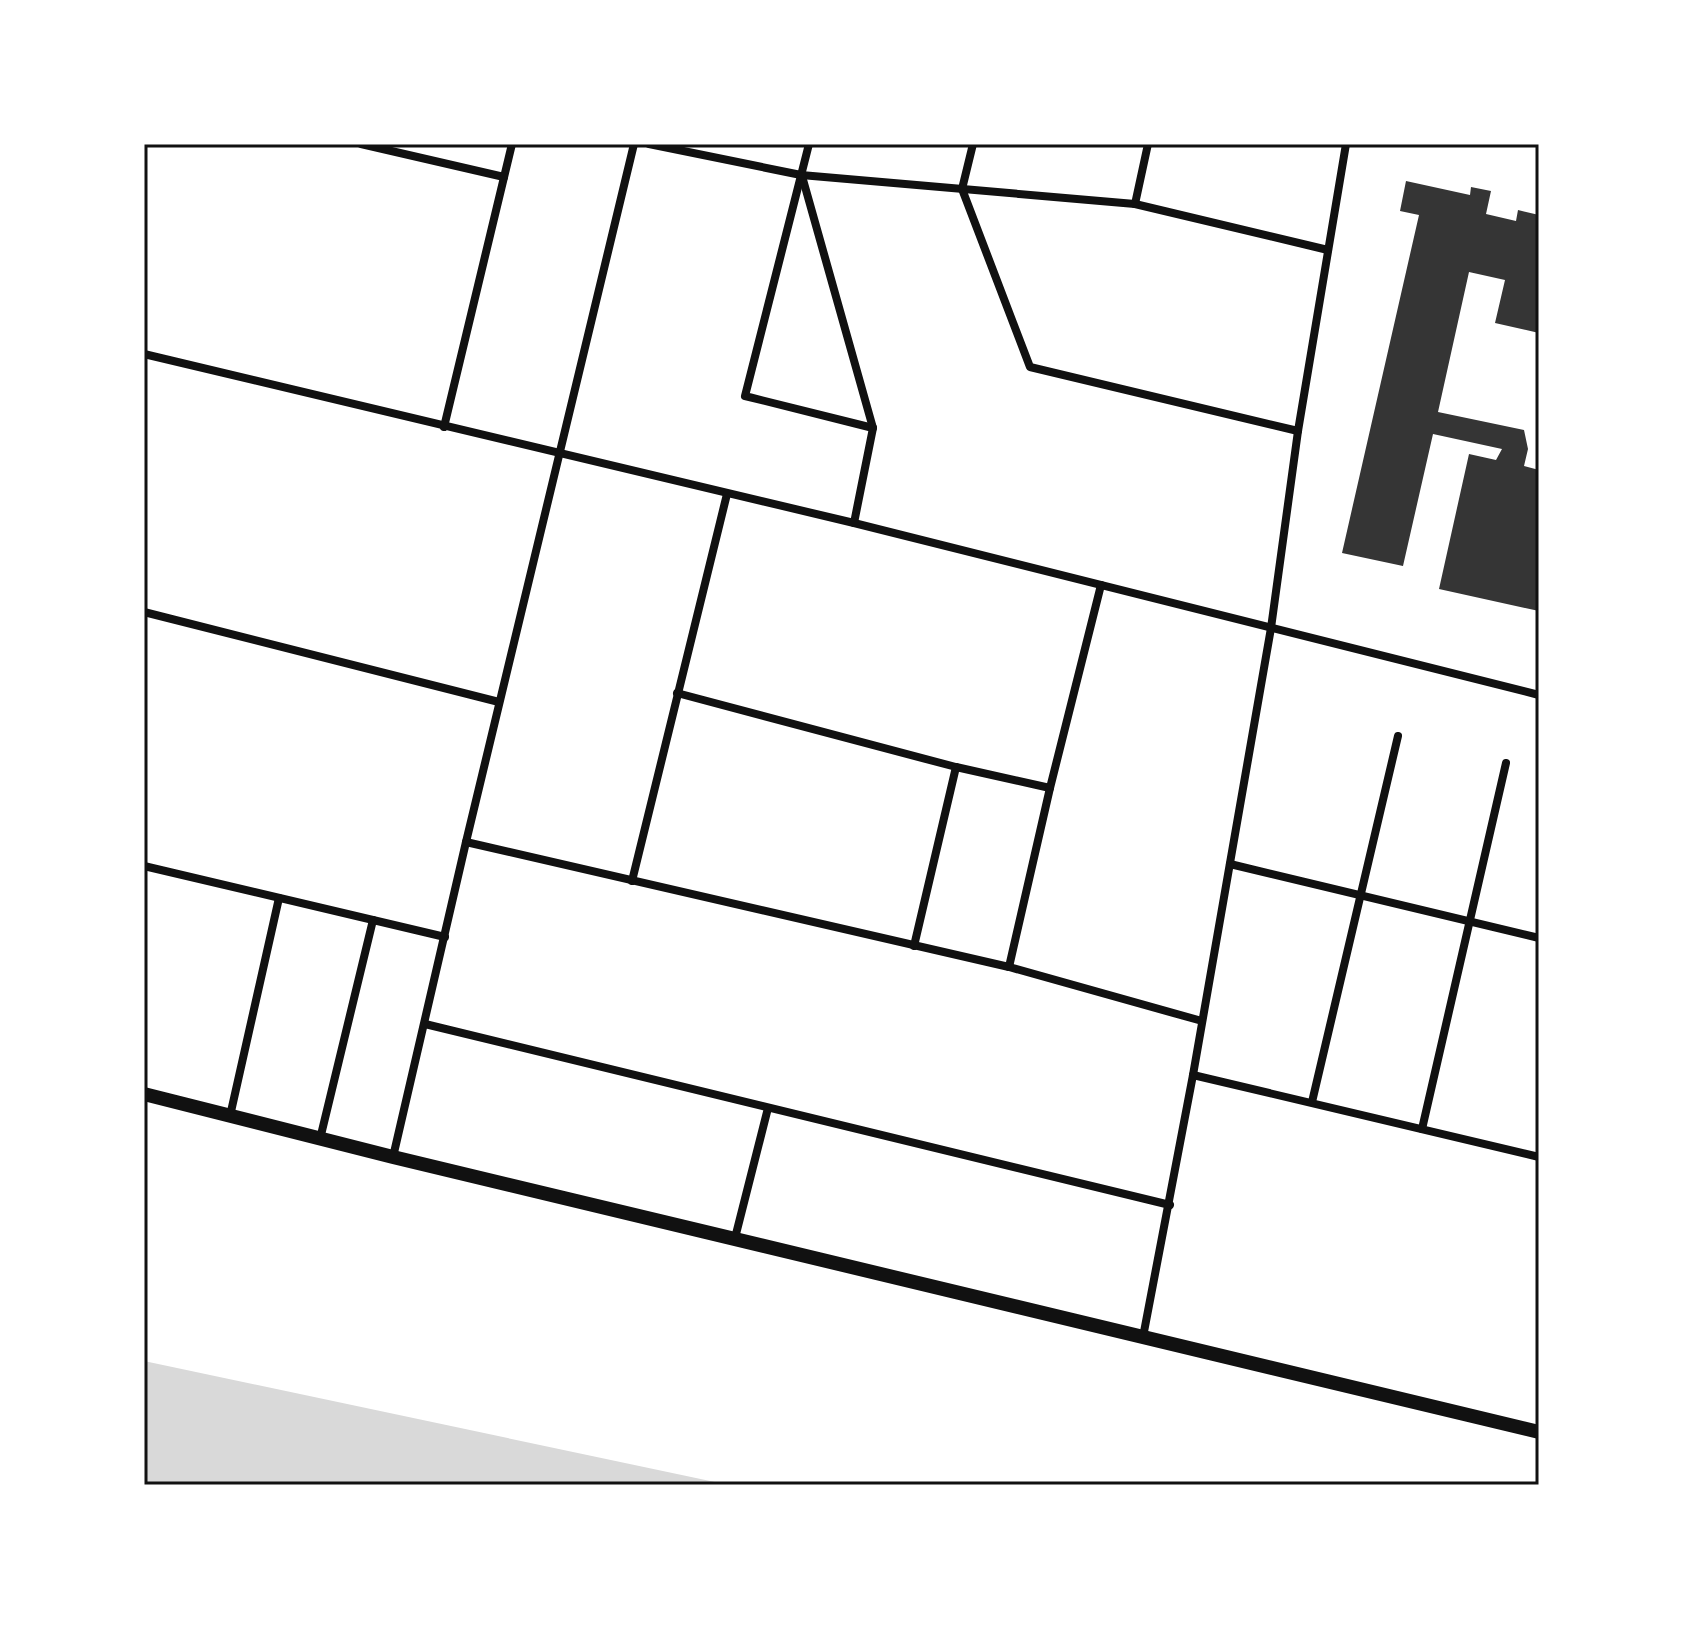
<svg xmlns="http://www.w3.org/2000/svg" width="1683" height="1629" viewBox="0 0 1683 1629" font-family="'Fira Sans Condensed',sans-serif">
	<rect width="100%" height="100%" fill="#fff"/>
	<path fill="#d9d9d9" d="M144,1361L729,1485H144Z"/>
	<path fill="#353535" d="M1406,181L1470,195L1471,187L1491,191L1486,214L1516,221L1518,210L1539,215V333L1495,323L1505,280L1469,272L1438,412L1524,430L1528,449L1524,466L1539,470V611L1439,589L1469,454L1496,460L1502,449L1433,434L1403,566L1342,553L1419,215L1400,211Z"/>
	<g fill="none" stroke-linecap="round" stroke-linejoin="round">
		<g stroke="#111" stroke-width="8">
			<path d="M361,144L504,177"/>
			<path d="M649,144L801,175L1135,204L1328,250"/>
			<path d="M809,144L745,396L873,428"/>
			<path d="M973,144L962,189L1030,367L1298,431"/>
			<path d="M802,176L873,428L854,523"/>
			<path d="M1135,204L1148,144"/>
			<path d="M144,354L854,523L1539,695"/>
			<path d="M444,427L512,144"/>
			<path d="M144,612L499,702"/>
			<path d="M677,693L956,767L1050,788"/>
			<path d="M466,842L1009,967L1202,1021"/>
			<path d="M1230,864L1539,938"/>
			<path d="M144,866L445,937"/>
			<path d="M632,881L727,494"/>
			<path d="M914,946L956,767"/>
			<path d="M1009,967L1050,788L1101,585"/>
			<path d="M425,1024L1170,1205"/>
			<path d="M1193,1075L1539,1157"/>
			<path d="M1312,1102L1398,736"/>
			<path d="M230,1116L279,898"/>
			<path d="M1422,1129L1506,763"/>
			<path d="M320,1139L373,920"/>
			<path d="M393,1157L466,842L634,144"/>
			<path d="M735,1238L768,1108"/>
			<path d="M1143,1337L1193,1075L1271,628L1298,431L1346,144"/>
		</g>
		<path stroke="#111" stroke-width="14" d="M144,1094L393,1157L1539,1432"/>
	</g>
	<rect width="1683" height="1629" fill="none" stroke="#ffffff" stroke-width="292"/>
	<rect x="146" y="146" width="1391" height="1337" fill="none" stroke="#111" stroke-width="3"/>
</svg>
